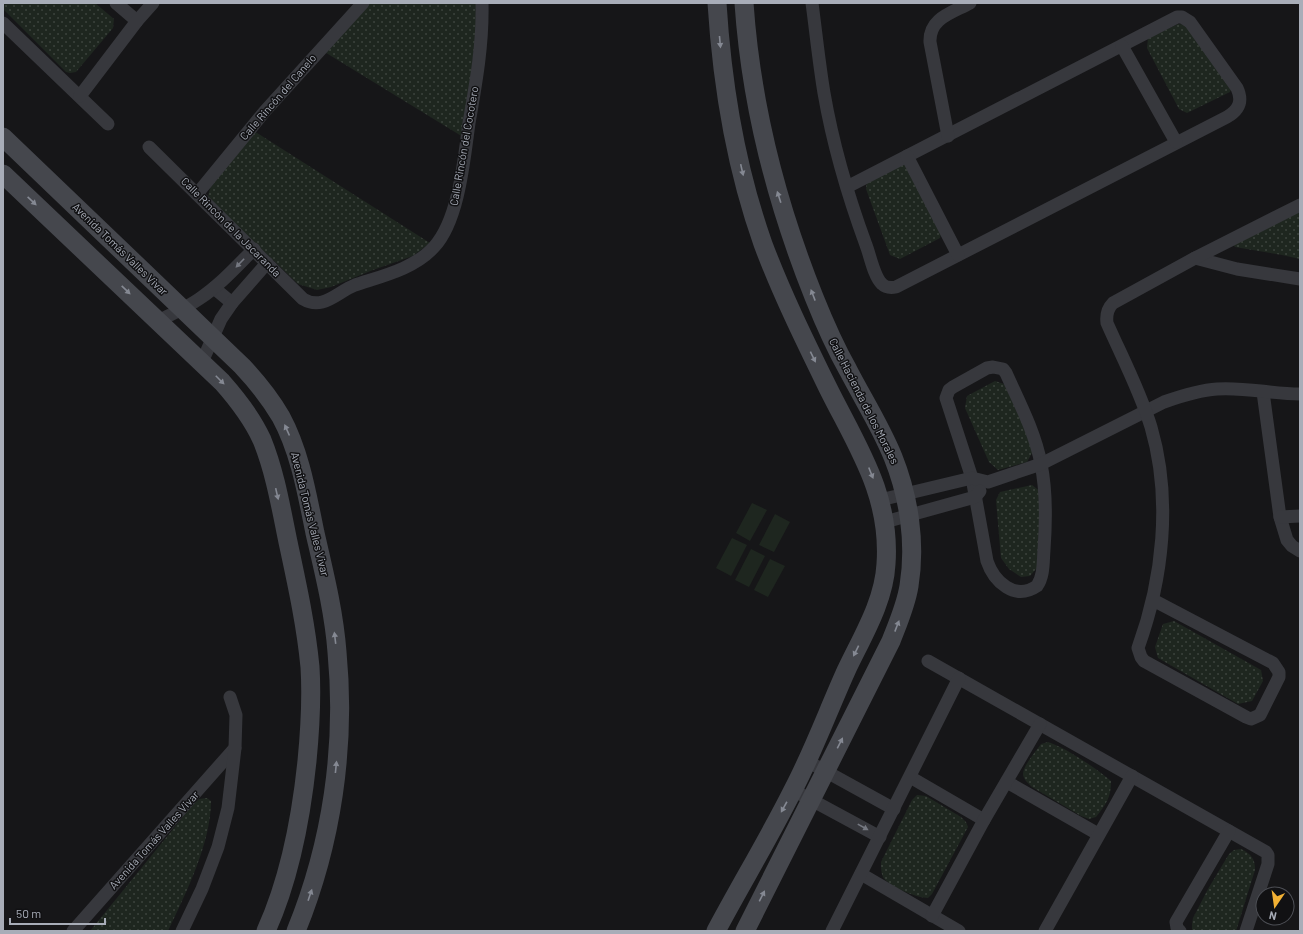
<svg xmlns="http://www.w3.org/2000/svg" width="1303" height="934" viewBox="0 0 1303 934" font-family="Barlow,sans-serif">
	<defs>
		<pattern id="grass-dots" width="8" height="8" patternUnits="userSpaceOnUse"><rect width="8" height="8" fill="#1e261f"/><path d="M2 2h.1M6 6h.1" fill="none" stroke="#3c433d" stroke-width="1.8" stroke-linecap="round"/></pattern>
	</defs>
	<rect width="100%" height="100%" fill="#161618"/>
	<g fill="url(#grass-dots)">
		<path d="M3,3H95L114,19L113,28L76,72L70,73L66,72L3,9Z"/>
		<path d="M368,3H479V10L463,137L323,51Z"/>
		<path d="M1178,24L1187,25L1232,87L1230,92L1187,113L1179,109L1147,48L1148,38Z"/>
		<path d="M254,131L430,243L413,256L373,270L331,287L317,290L298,284L272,259L214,209L208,196L211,184Z"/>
		<path d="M899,162L909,165L942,227L940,238L900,259L890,255L866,189L867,180Z"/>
		<path d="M1300,209V259L1282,255L1235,247L1232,243Z"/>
		<path d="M995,381L1004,384L1021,416L1033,451L1027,462L998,470L989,462L965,408L967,396Z"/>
		<path d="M1032,485L1041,492L1037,568L1030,576L1021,577L1009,569L1001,558L996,500L1000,492Z"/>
		<path d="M1174,621L1261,670L1263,681L1252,701L1238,704L1158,658L1155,647L1163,624Z"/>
		<path d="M1048,742C1065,747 1097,769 1111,781C1111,798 1106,804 1096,817L1089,819L1081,816L1032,787C1028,783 1023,779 1023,774C1023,766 1036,751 1041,744Z"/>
		<path d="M917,795L926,796L961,817L966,822L968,827L932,894L928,898C918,898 889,887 883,877C881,873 881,867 881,862L912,800Z"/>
		<path d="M207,798L211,801C211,843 186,893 168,931H90L191,807L199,799Z"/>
		<path d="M1241,849C1251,854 1255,858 1255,870L1236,931H1192V924L1193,918L1208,889L1229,854L1234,850Z"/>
	</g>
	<g fill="#1e261f">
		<path d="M752,503L767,510L750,541L736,533Z"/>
		<path d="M775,514L790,522L774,552L759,545Z"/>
		<path d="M732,538L747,545L731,576L716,568Z"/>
		<path d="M751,549L765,556L749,587L735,580Z"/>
		<path d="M770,559L785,566L768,597L754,590Z"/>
	</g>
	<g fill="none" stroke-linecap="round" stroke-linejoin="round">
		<g stroke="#37383d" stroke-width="13">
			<path d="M116,3L137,21"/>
			<path d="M812,3C816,33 819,63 824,93C833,145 848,196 866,245C870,255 874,277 882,284C886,288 891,288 896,287L1227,117C1239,110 1243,101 1237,88L1190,22L1182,17H1177L847,187"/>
			<path d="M3,23L108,124"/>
			<path d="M1122,46L1176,142"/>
			<path d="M80,96L137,21L153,3"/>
			<path d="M948,136L930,42C929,18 952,13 970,3"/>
			<path d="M149,147L303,299C323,311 337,292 355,285C382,276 414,269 434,247C459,220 464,159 469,123C476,83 483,44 482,3"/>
			<path d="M907,156L958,255"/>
			<path d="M197,194L265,111L363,3"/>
			<path d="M1195,258L1237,269L1300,279"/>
			<path d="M214,288L232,303"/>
			<path d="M158,321C172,314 186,308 199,299C220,285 236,267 254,249"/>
			<path d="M202,362L221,319L232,303L267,263"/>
			<path d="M993,367L1003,369L1006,373C1019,402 1035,432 1041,464C1047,493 1046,522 1044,550C1043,562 1044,576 1037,586C1015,601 994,582 987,561L972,478L946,398L949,390L953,387L987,368Z"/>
			<path d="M1263,392L1280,517L1287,540L1292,546L1300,551"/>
			<path d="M880,500L972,478L988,482L1041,464L1164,402C1181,396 1199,390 1217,389C1245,387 1272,394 1300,394"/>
			<path d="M1280,517L1300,516"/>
			<path d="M885,522L975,497L980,491"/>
			<path d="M1153,600L1273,663L1279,672V677L1260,715L1251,719L1246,717L1144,661L1141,657L1138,648C1163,579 1172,499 1151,427C1140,391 1122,357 1107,323C1106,315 1107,309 1113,303L1195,258L1300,205"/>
			<path d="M928,661L1266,852L1268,855V864L1246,931"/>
			<path d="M807,761L894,809"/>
			<path d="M910,777L984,820"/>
			<path d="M1007,782L1098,834"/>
			<path d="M793,790L880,837"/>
			<path d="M861,874L959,931"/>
			<path d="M932,916L984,820L1040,724"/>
			<path d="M73,931L235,748"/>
			<path d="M182,931L202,889L218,847L228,808L235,748L236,715L230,697"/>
			<path d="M832,931L959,678"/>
			<path d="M1045,931L1132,776"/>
			<path d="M1180,931L1177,928L1176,922L1229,831"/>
		</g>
		<g stroke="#45474d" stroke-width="19">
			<path d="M744,3C751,105 776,202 814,297C824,322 835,347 848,370C863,399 881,427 893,457C909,497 916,543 909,586C906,605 898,623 891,641L745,931"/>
			<path d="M3,137L242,366C257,382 270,398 281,417C300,452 307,494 315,533C324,572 334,612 337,652C346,746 332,843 296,931"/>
			<path d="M3,174L222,382C238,400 252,418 262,440C275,472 281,508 288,542C297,584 306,625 310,667C312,699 310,730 307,761C301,819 290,878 266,931"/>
			<path d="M716,931C741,884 769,838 793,790C813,752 828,711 846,671C862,637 884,602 886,564C891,494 856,445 827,386C804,339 781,292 763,244C736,168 722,83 717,3"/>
		</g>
	</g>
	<defs><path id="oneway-solid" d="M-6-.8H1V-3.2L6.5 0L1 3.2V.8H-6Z"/></defs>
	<g fill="#858993">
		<use href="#oneway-solid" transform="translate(720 42) rotate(85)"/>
		<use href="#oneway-solid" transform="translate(742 170) rotate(77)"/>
		<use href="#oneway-solid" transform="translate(779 197) rotate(-108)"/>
		<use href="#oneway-solid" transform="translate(32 201) rotate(43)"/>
		<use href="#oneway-solid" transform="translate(126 290) rotate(44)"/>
		<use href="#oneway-solid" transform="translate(813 295) rotate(-111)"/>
		<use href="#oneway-solid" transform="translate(813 357) rotate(64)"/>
		<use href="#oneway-solid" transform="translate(220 380) rotate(45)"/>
		<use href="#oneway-solid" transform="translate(287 430) rotate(-114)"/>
		<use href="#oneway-solid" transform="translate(871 473) rotate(68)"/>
		<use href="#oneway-solid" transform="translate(277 494) rotate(77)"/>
		<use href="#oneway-solid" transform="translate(897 626) rotate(-69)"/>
		<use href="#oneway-solid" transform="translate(335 638) rotate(-97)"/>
		<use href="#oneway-solid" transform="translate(856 651) rotate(116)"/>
		<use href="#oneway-solid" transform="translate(840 743) rotate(-63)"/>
		<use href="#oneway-solid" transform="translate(336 767) rotate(-84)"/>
		<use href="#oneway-solid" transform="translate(784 807) rotate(119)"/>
		<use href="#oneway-solid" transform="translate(310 895) rotate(-71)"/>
		<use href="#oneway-solid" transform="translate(762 896) rotate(-63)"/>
	</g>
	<g fill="#757881">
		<use href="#oneway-solid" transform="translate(240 263) rotate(134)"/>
		<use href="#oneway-solid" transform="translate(863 827) rotate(29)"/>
	</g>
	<g text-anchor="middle" stroke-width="3" stroke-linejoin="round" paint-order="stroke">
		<g font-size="11" fill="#a8adb8" stroke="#111113">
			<text transform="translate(278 97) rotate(-49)" y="4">Calle Rincón del Canelo</text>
			<text transform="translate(464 146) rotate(-80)" y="4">Calle Rincón del Cocotero</text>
			<text transform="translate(231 227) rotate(45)" y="4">Calle Rincón de la Jacaranda</text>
			<text transform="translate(120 249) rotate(44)" y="4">Avenida Tomás Valles Vivar</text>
			<text transform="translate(864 401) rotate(63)" y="4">Calle Hacienda de los Morales</text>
			<text transform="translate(310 514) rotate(76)" y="4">Avenida Tomás Valles Vivar</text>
			<text transform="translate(154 840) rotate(-48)" y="4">Avenida Tomás Valles Vivar</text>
		</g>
	</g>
	<rect width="1303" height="934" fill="none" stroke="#a8adb8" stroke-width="8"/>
	<g transform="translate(1275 906) rotate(193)"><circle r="19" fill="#111113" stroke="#4d4f55"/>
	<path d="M0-3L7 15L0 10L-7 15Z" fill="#f2b134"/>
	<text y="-6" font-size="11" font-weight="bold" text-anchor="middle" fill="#a8adb8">N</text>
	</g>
	<path d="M10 918v6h95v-6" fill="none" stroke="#a8adb8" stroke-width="2"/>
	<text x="16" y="918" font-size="12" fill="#a8adb8" stroke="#111113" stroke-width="3" paint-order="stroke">50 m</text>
</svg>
